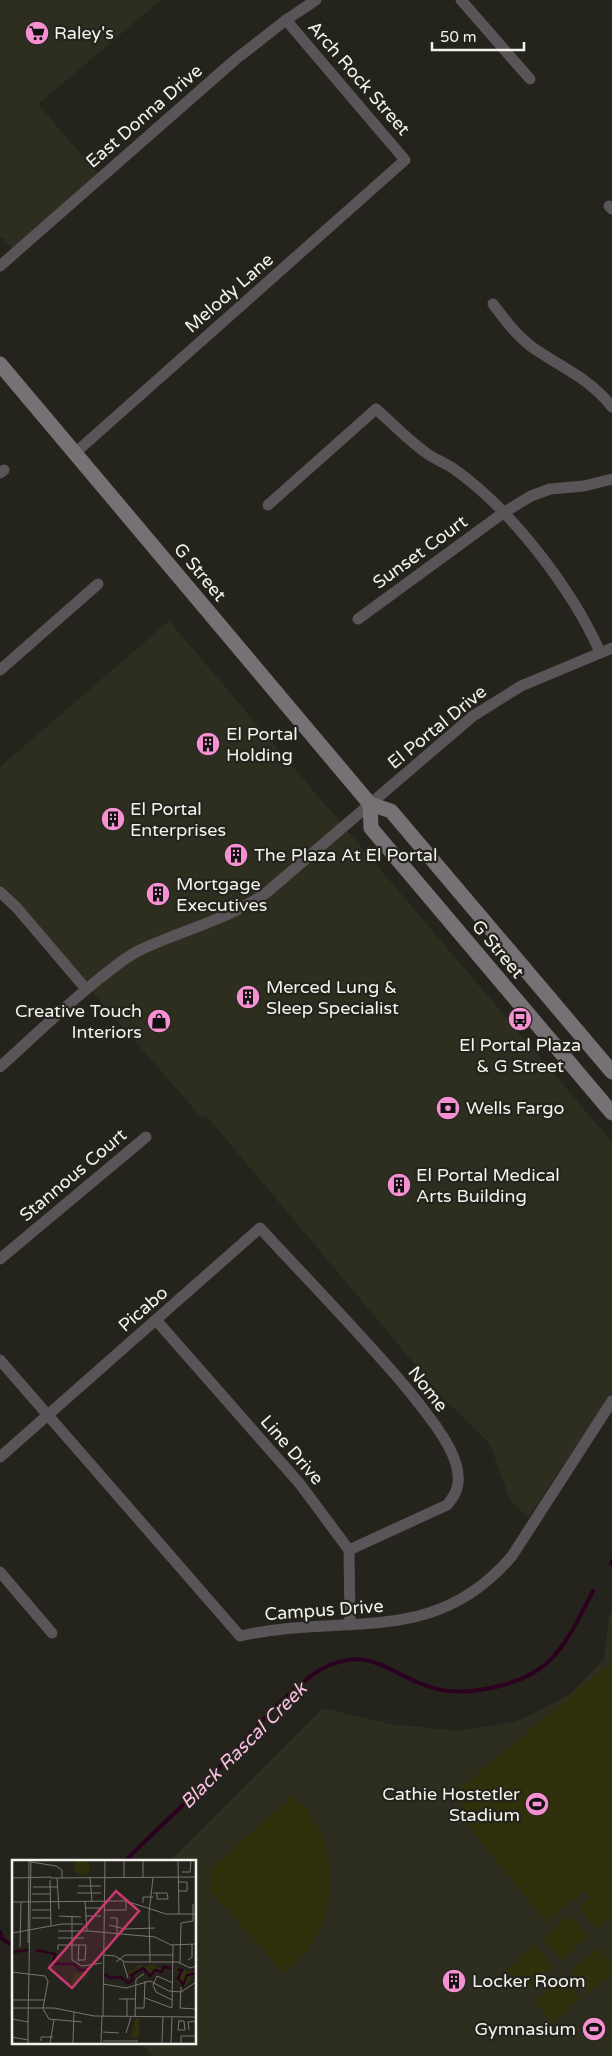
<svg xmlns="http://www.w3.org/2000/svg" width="612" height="2056" viewBox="0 0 612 2056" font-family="'Varela Round',sans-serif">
	<rect width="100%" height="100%" fill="#24241c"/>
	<g fill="#2e2e20">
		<path d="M0,0H161L38,104L97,173L12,249L3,237L0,239Z"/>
		<path d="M169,621L612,1142V1392L528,1518L510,1500L490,1444L443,1398L206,1115L202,1118L71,968L0,896V767Z"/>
		<path d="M612,1611V2056H153L141,2042H195V1861H170L323,1708L390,1724L459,1731L516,1722L569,1695L604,1659L609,1617Z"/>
	</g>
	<g fill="#30310c">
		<path d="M612,1662V1883L609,1886L612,1889V1916L597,1929L579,1907L590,1898L584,1891L547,1922L463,1820L460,1788Z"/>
		<path d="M293,1795C346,1844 342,1929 284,1973L209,1889L210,1870Z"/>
		<path d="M570,1915L589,1936L561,1960L543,1938Z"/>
		<path d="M534,1946L553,1967L525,1991L507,1969Z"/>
		<path d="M598,1947L612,1963V1972L589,1992L570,1970Z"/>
		<path d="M562,1978L580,1999L552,2023L534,2001Z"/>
	</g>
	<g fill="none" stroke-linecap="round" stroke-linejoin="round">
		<g stroke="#2c001f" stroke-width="4">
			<path d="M611,1564L612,1561"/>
			<path d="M125,1861C149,1837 174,1814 198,1790C231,1758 290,1681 330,1665C370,1649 386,1670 422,1684C443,1693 462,1693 485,1689C552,1678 564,1647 593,1591"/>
			<path d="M0,1932L2,1939L14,1946"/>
		</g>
		<g stroke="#595457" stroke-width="11">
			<path d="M461,0L530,79"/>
			<path d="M609,206L612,209"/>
			<path d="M0,266L236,59L286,20L316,0"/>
			<path d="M493,304C505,320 516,335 532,347C560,367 590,378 612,407"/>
			<path d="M75,453L405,160L286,20"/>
			<path d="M0,473L4,470"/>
			<path d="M268,505L376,409C392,423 408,440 425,452C434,459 445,463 454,469C511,509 572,589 600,652"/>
			<path d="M358,619L503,513L531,496L550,489L584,486L612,479"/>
			<path d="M0,670L98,584"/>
			<path d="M0,892L17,908L86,989"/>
			<path d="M0,1067C33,1037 65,1006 100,978C112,969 124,958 138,951C181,930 226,921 266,893L473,716L521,686L612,648"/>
			<path d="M0,1259L146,1137"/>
			<path d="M156,1320L300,1484L349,1550L350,1624"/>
			<path d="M0,1360L240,1636C344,1612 433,1649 512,1556L612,1401"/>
			<path d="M0,1457L260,1228C308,1280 358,1331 404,1385C420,1405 449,1439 456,1464C461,1482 458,1492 447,1505L349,1550"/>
			<path d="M0,1572L52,1633"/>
		</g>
		<g stroke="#777074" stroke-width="15">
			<path d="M0,364L370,804L391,811L612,1072"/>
			<path d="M370,804L371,828L612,1113"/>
		</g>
	</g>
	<defs>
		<g id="supermarket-disc" transform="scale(1.25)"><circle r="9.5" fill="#f590d1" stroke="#24241c"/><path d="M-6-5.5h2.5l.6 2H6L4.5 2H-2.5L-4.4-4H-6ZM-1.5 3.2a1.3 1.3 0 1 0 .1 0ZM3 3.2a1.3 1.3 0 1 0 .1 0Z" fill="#111"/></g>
		<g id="building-disc" transform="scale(1.25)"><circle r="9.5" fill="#f590d1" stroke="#24241c"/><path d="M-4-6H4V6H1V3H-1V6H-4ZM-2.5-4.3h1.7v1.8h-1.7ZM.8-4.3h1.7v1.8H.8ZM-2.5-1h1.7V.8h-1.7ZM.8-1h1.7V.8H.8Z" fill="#111"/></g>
		<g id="bus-disc" transform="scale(1.25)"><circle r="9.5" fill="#f590d1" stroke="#24241c"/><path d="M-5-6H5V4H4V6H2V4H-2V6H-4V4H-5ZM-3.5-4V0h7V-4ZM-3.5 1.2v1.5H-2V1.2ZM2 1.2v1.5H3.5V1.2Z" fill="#111"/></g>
		<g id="shop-disc" transform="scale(1.25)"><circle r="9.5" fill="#f590d1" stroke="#24241c"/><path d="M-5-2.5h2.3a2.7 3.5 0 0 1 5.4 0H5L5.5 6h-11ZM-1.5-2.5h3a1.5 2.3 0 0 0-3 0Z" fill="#111"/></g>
		<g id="bank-disc" transform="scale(1.25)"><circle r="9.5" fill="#f590d1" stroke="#24241c"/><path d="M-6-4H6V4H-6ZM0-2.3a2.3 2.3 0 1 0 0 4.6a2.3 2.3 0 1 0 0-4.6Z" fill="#111"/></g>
		<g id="stadium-disc" transform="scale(1.25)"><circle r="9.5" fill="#f590d1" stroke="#24241c"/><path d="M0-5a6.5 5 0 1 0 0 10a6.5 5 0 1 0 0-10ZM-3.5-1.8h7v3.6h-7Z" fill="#111"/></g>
	</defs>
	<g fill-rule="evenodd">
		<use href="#supermarket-disc" x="37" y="33"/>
		<use href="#building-disc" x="208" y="744"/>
		<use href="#building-disc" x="113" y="819"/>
		<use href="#building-disc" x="236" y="855"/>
		<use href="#building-disc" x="158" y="894"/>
		<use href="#building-disc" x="248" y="997"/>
		<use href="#bus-disc" x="520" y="1019"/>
		<use href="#shop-disc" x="159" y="1021"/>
		<use href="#bank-disc" x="448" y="1108"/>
		<use href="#building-disc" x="399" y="1185"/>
		<use href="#stadium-disc" x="537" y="1804"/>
		<use href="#building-disc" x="454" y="1981"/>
		<use href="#stadium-disc" x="594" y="2029"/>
	</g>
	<g text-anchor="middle" stroke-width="4.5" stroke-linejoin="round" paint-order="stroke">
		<g font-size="18" fill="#f2f3ed" stroke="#24241c" text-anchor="start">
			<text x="54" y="39">Raley's</text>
			<text x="226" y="740">El Portal<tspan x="226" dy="21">Holding</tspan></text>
			<text x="130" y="815">El Portal<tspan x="130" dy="21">Enterprises</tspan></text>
			<text x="254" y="861">The Plaza At El Portal</text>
			<text x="176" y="890">Mortgage<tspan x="176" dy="21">Executives</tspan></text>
			<text x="266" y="993">Merced Lung &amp;<tspan x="266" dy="21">Sleep Specialist</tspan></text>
			<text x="142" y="1017" text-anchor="end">Creative Touch<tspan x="142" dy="21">Interiors</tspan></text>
			<text x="520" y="1051" text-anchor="middle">El Portal Plaza<tspan x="520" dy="21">&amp; G Street</tspan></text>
			<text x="466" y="1114">Wells Fargo</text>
			<text x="416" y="1181">El Portal Medical<tspan x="416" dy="21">Arts Building</tspan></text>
			<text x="520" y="1800" text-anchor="end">Cathie Hostetler<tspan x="520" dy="21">Stadium</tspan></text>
			<text x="472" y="1987">Locker Room</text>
			<text x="576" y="2035" text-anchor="end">Gymnasium</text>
		</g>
		<g font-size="18" fill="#f2f3ed" stroke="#24241c">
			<text transform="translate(359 78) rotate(49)" y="6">Arch Rock Street</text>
			<text transform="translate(144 116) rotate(-41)" y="6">East Donna Drive</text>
			<text transform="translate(229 293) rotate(-41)" y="6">Melody Lane</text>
			<text transform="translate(420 552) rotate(-36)" y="6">Sunset Court</text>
			<text transform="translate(200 572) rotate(50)" y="6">G Street</text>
			<text transform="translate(437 727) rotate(-39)" y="6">El Portal Drive</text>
			<text transform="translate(498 949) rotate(50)" y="6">G Street</text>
			<text transform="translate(73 1175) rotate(-40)" y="6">Stannous Court</text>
			<text transform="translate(143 1309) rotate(-41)" y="6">Picabo</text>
			<text transform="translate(428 1389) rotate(52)" y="6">Nome</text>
			<text transform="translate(292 1450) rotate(49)" y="6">Line Drive</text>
			<text transform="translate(324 1610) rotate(-4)" y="6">Campus Drive</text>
		</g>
		<g font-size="19" font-style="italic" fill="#fbbee3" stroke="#24241c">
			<text transform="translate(243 1745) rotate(-45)" y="7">Black Rascal Creek</text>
		</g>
	</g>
	<g transform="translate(12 1860)">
		<rect width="184" height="184" fill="#24241c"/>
		<path d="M138,103L146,109L152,106L160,109L151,107V114L143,111L137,117L131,109L120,115L124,118L121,122L118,114L114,115L119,110L123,111L124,106H137ZM165,106L172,111L174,109L175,112L184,111L173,126L165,123V111L162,110ZM123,158H127V177H119Z" fill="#30310c"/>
		<path d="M62 7a8 8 0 1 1 16 0a8 8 0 1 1-16 0ZM63,113H75L76,117L65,121V125H59Z" fill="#30310c"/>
		<path fill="none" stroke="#2c001f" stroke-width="2.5" d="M24,90L43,94L41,104H62L68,110H74M0,92L16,90M165,110H170L166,118L171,125L175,115L184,113M93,114L98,118L109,117L116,123L122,119L119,115L131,108L138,116L143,110L150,112L151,107L159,108"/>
		<path fill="none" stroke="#767770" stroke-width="1" d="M166,0L167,54M19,2L44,6L50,10V18M170,12H178L179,0M78,17L80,41M112,17V0M131,17V0M0,18L39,17M38,18L184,17M45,18L47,49M38,20L39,66M66,26H89M21,27H45M167,31H175V22H167M65,33H89M141,33H155L156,39H145V33M20,34H38M73,41L75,71M0,42L114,41L154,54H184M131,43V37H141M73,48H89M20,50H39M92,50H114V41M47,56L69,57M73,56H89M60,57V100L70,106L90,103M20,58H39M98,58H105V75M97,65L113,69L143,68M46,71H76L143,77L159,85L184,84M0,73L50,64H71M46,78H72M16,83L17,0M8,87L9,42M46,90V85H74L73,100H66M92,95L103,96L113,102H166L178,108L184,106M176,100L180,97V84M66,101L67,85M104,102L113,95H161M111,102L116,118M138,102L137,53L141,18M168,103L169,63L181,61V44M0,112L33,116L36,121L31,148M91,124L114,128L138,121L157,131L169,132L184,122M169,127L168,148L184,149M133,138L160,148L161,85M107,139H124M0,140H16M17,140H32M160,140L144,132L141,125L145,116L161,123M0,148H42L82,156L184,157M124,148H132L133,121M31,149L37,159L70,162M91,156L93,0M115,156V139M123,157L124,119L132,114M0,159L16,162M16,161V183M166,161H172L173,170H166L167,161M16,162L19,0M177,170L176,162L184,161M91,172L107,173M114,173L119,157M0,177L16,180M29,181V177H41M91,181H126M38,183L42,160M61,183L62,152M89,183L90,156M150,183L151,157M159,183L160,157M169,183V176H184"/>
		<path fill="#c93971" fill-opacity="0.15" stroke="#c93971" stroke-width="2.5" d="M104,31L127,51L60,128L37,108Z"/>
		<rect width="184" height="184" fill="none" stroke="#f2f3ed" stroke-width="2.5"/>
	</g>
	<path d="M432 42v8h92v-8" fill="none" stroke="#f2f3ed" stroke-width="2.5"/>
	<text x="440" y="42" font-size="15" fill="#f2f3ed" stroke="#24241c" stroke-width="4" paint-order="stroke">50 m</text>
</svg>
